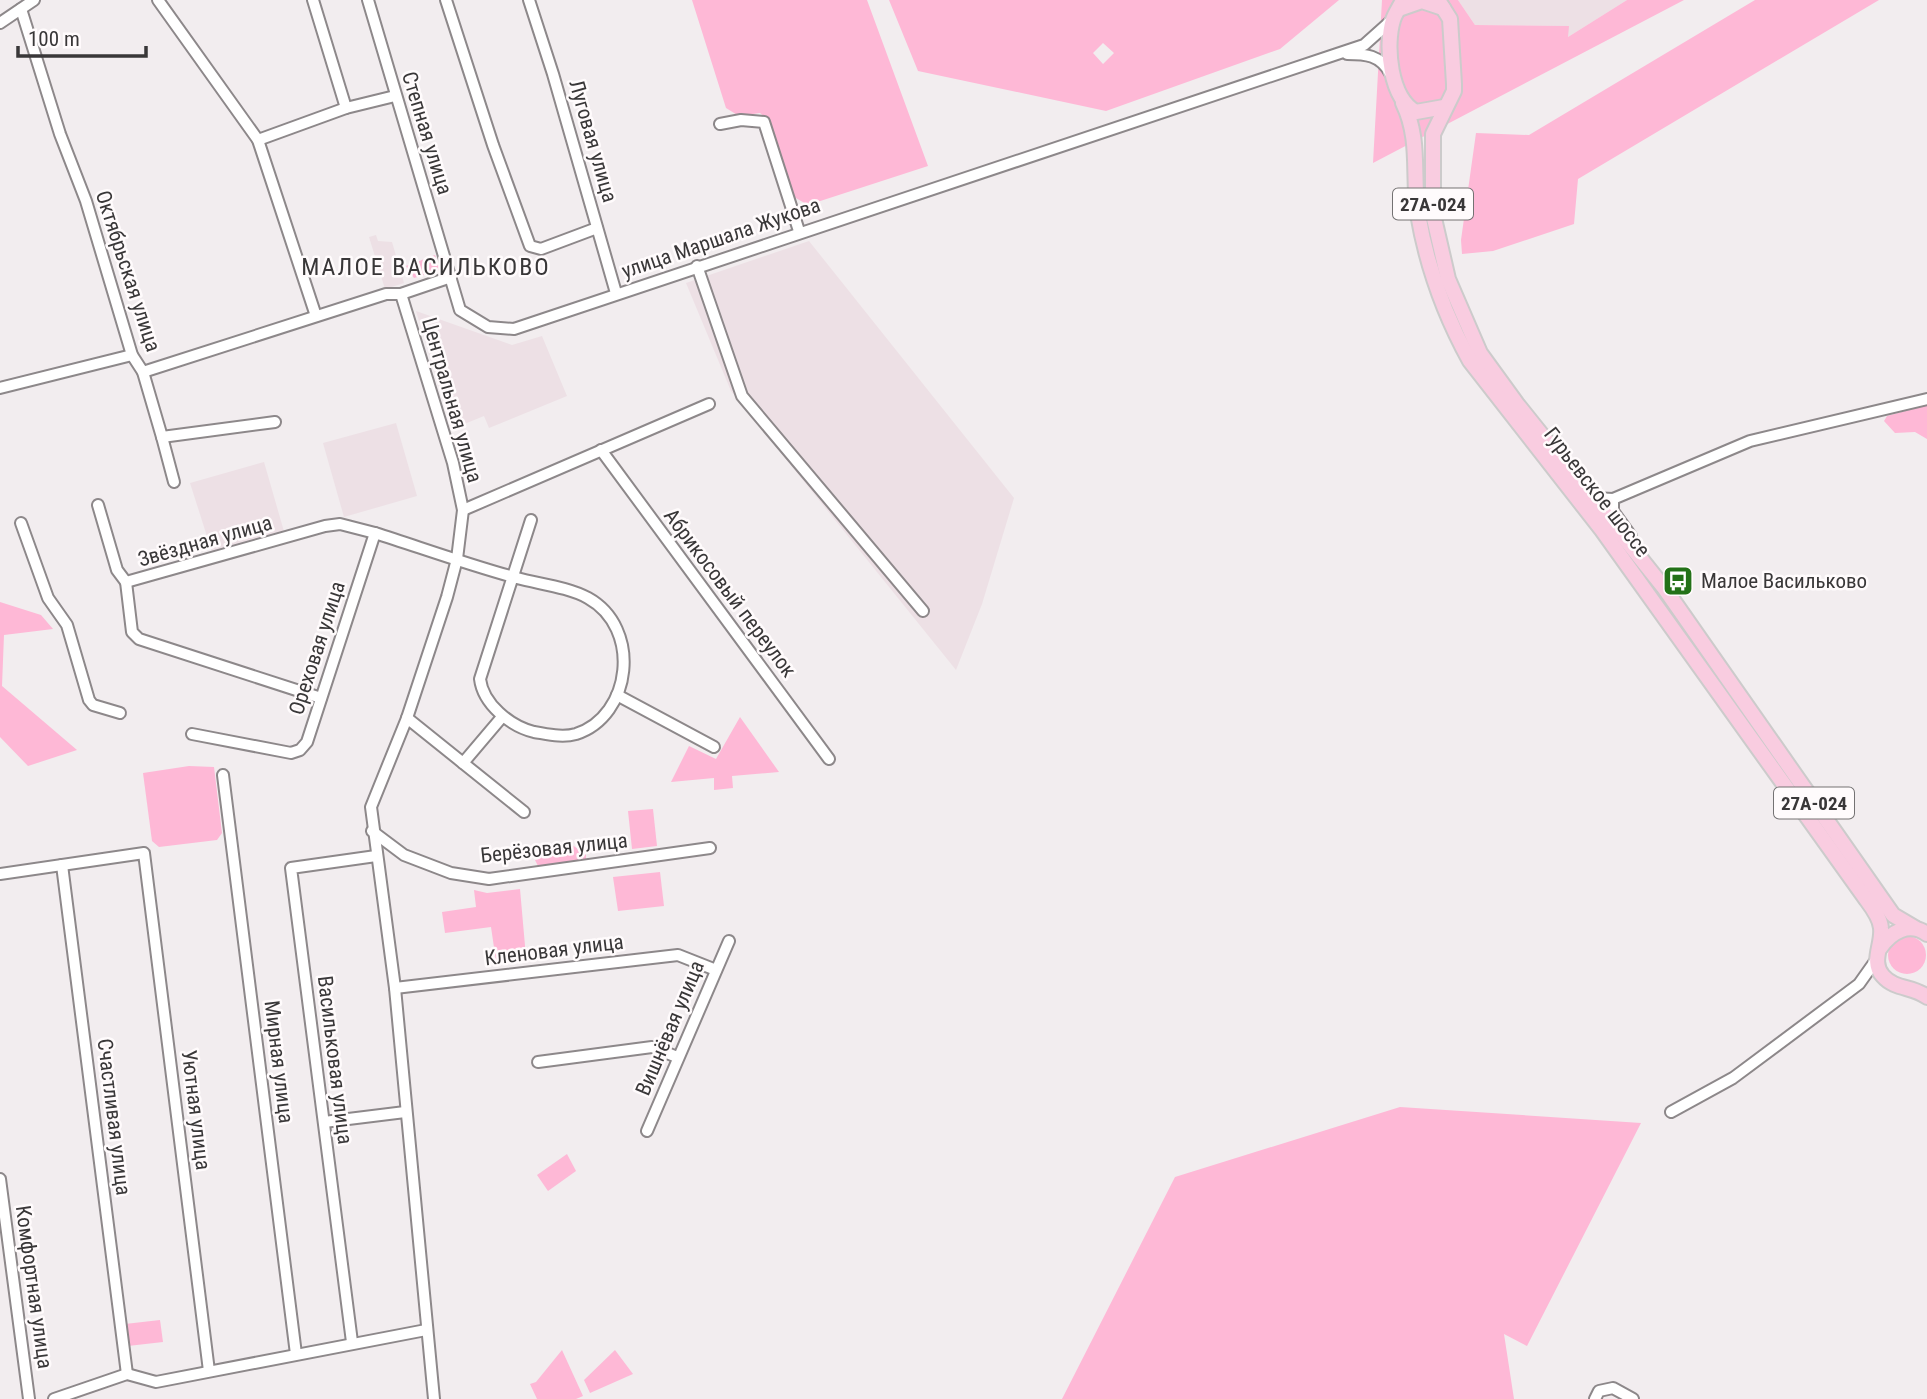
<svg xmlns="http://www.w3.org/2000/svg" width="1927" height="1399" viewBox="0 0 1927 1399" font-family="'Roboto Condensed',sans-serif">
	<rect width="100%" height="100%" fill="#f2edef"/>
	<g fill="#ede0e5">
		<path d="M1458,0H1627L1568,37V26L1475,25Z"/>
		<path d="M376,235L378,241L392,242L404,283L385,289L369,237Z"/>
		<path d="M809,241L1014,498L982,604L956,670L731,391L686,283Z"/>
		<path d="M416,311L512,345L542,336L567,396L489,428L484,416L452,429Z"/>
		<path d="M396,423L417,496L344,517L323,443Z"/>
		<path d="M264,462L285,535L213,555L190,483Z"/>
	</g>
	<g fill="#feb8d6" fill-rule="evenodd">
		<path d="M692,0H867L928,166L808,205L794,197L770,122L760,113L739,116L726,108Z"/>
		<path d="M889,0H1339L1280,49L1106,111L918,71ZM1103,43L1114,53L1103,64L1093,53Z"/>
		<path d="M1382,0H1458L1475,25L1569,26L1568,37L1627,0H1684L1373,163Z"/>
		<path d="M1755,0H1879L1578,179L1574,224L1493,251L1462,254L1461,240L1476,133L1529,135Z"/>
		<path d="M435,255L440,270L414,278L406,266Z"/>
		<path d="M1927,405V439L1915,432L1895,433L1884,421L1887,416Z"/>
		<path d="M0,602L41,615L53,629L4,635L2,686L77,750L28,766L0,737Z"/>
		<path d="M740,717L779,772L732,776L733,788L714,790V778L671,782L689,746L716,759Z"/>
		<path d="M189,766L214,767L222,833L217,840L159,847L152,841L143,773Z"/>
		<path d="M653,809L657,846L632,849L628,811Z"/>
		<path d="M567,841L586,855V862L539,868L535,860L557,850Z"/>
		<path d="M660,872L664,906L618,911L613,877Z"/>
		<path d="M520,889L526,957L496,961L491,927L445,933L442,912L476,907L474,890L487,893Z"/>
		<circle cx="1907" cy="955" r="19"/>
		<path d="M1400,1107L1641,1123L1527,1346L1504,1334L1514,1399H1062L1175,1177Z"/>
		<path d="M567,1154L576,1171L548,1191L537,1175Z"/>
		<path d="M160,1320L163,1342L128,1346L125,1324Z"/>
		<path d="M562,1350L583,1396L576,1399H537L530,1384L536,1382Z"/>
		<path d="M615,1350L633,1374L590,1393L584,1380Z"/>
	</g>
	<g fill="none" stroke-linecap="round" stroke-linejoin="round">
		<g stroke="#8d888a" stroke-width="14">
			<g id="minor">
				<path d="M158,0L258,140L316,316"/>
				<path d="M313,0L346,108"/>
				<path d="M368,0L460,310L488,327L514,329L1337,54L1364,45L1392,20"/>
				<path d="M446,0L493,145L530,246L541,249L597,228"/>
				<path d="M529,0L553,74L616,293"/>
				<path d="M21,9L60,134L86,201L132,355L143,372L162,437L275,422"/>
				<path d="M0,23L34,0"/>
				<path d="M1347,54C1366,54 1380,55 1390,73"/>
				<path d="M720,124L741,120L764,122L799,231"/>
				<path d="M258,140L346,108L395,96"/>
				<path d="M697,266L742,396L923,611"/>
				<path d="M401,294L453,463L463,510L457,559L447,597L407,718L371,807L395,988L434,1399"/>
				<path d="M143,372L386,294H401L451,277"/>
				<path d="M0,388L132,355"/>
				<path d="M162,437L174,482"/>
				<path d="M601,450L829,759"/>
				<path d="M1594,498L1613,499L1750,441L1927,399"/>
				<path d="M1613,499V511L1631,536"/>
				<path d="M98,505L117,570L126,582L325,526L340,524L375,533"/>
				<path d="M463,510L709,404"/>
				<path d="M21,523L48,598L67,625L89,700L93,705L120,713"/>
				<path d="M126,582L132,632L139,639L321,698"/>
				<path d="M617,695L714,747"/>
				<path d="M407,718L463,763L502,717"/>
				<path d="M192,734L291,753L300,750L307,742L375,533C422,548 469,565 517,578C539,584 568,587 588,598C642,628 632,716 576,734C562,738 547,734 534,732C510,726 483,704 480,679L531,520"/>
				<path d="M463,763L524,812"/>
				<path d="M223,775L296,1354"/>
				<path d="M372,831L404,855L451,873L489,879L710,848"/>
				<path d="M62,865L127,1374"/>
				<path d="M0,874L144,853L209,1371"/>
				<path d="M395,988L678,955L716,970"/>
				<path d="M538,1062L652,1047L677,1057"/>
				<path d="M1671,1112L1733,1078L1859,984L1876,960"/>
				<path d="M324,1122L405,1112"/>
				<path d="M647,1131L729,941"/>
				<path d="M0,1179L29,1399"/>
				<path d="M352,1342L291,868L376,856"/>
				<path d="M54,1399L127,1374L156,1382L426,1330"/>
				<path d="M1595,1399L1599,1391L1613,1388L1633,1399"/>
			</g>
		</g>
		<g stroke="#cccbcb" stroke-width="18">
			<g id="major">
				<path d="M1403,0C1400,7 1395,13 1393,20C1385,46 1390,98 1416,112L1444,107"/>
				<path d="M1438,0L1450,19L1454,84V91L1433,134V214L1448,279L1480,353L1517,404L1665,589L1893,915L1915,928"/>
				<path d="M1399,9L1422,1L1443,8"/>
				<path d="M1403,103C1421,140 1412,175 1418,214C1427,267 1444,314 1470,361L1602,530L1866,899C1872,907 1880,917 1881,928C1883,945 1870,962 1883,976C1895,990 1914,986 1927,997"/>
				<path d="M1880,948C1891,932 1909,921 1927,934"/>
			</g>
		</g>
		<use href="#minor" stroke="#fff" stroke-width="10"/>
		<use href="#major" stroke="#f9cce0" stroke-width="14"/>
	</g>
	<defs>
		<g id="bus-square" transform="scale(1.575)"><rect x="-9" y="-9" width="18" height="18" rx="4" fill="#237118" stroke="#fffbfc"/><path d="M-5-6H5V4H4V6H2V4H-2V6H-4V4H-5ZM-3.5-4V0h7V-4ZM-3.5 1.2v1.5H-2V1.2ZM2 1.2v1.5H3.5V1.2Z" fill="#fff"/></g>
	</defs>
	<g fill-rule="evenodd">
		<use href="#bus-square" x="1678" y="581"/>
	</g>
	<g text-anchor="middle" stroke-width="5" stroke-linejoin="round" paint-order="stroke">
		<g fill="#fffbfc" stroke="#747273" stroke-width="2">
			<rect x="1393" y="188.5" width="80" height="31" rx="5"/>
			<rect x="1774" y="787.5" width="80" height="31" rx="5"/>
		</g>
		<g font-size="19" font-weight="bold" fill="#393738">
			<text x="1433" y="211">27А-024</text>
			<text x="1814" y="810">27А-024</text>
		</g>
		<g font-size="21" fill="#393738" stroke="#fffbfc">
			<text transform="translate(427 133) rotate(73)" y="7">Степная улица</text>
			<text transform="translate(593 141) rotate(74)" y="7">Луговая улица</text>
			<text transform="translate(721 238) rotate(-19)" y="7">улица Маршала Жукова</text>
			<text transform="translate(128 271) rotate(72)" y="7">Октябрьская улица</text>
			<text transform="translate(452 400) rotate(74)" y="7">Центральная улица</text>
			<text transform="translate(1597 492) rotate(52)" y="7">Гурьевское шоссе</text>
			<text transform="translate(205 541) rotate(-16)" y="7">Звёздная улица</text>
			<text transform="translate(730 593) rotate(53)" y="7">Абрикосовый переулок</text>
			<text transform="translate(317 648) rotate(-72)" y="7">Ореховая улица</text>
			<text transform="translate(554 848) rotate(-6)" y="7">Берёзовая улица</text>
			<text transform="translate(554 950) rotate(-7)" y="7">Кленовая улица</text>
			<text transform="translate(670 1028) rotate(-67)" y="7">Вишнёвая улица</text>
			<text transform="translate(335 1060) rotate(83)" y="7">Васильковая улица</text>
			<text transform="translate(279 1062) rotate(83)" y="7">Мирная улица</text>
			<text transform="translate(196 1110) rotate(83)" y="7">Уютная улица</text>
			<text transform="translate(114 1117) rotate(83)" y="7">Счастливая улица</text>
			<text transform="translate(34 1287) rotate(82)" y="7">Комфортная улица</text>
		</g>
		<g font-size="21" fill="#393738" stroke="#fffbfc" text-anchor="start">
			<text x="1701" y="588">Малое Васильково</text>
		</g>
		<g font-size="24" letter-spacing="2" fill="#393738" stroke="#fffbfc">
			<text x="426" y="275">МАЛОЕ ВАСИЛЬКОВО</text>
		</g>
	</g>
	<path d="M18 46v10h128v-10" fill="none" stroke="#393738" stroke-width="3.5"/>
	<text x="28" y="46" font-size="21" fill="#393738" stroke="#fffbfc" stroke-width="5" paint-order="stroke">100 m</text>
</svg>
